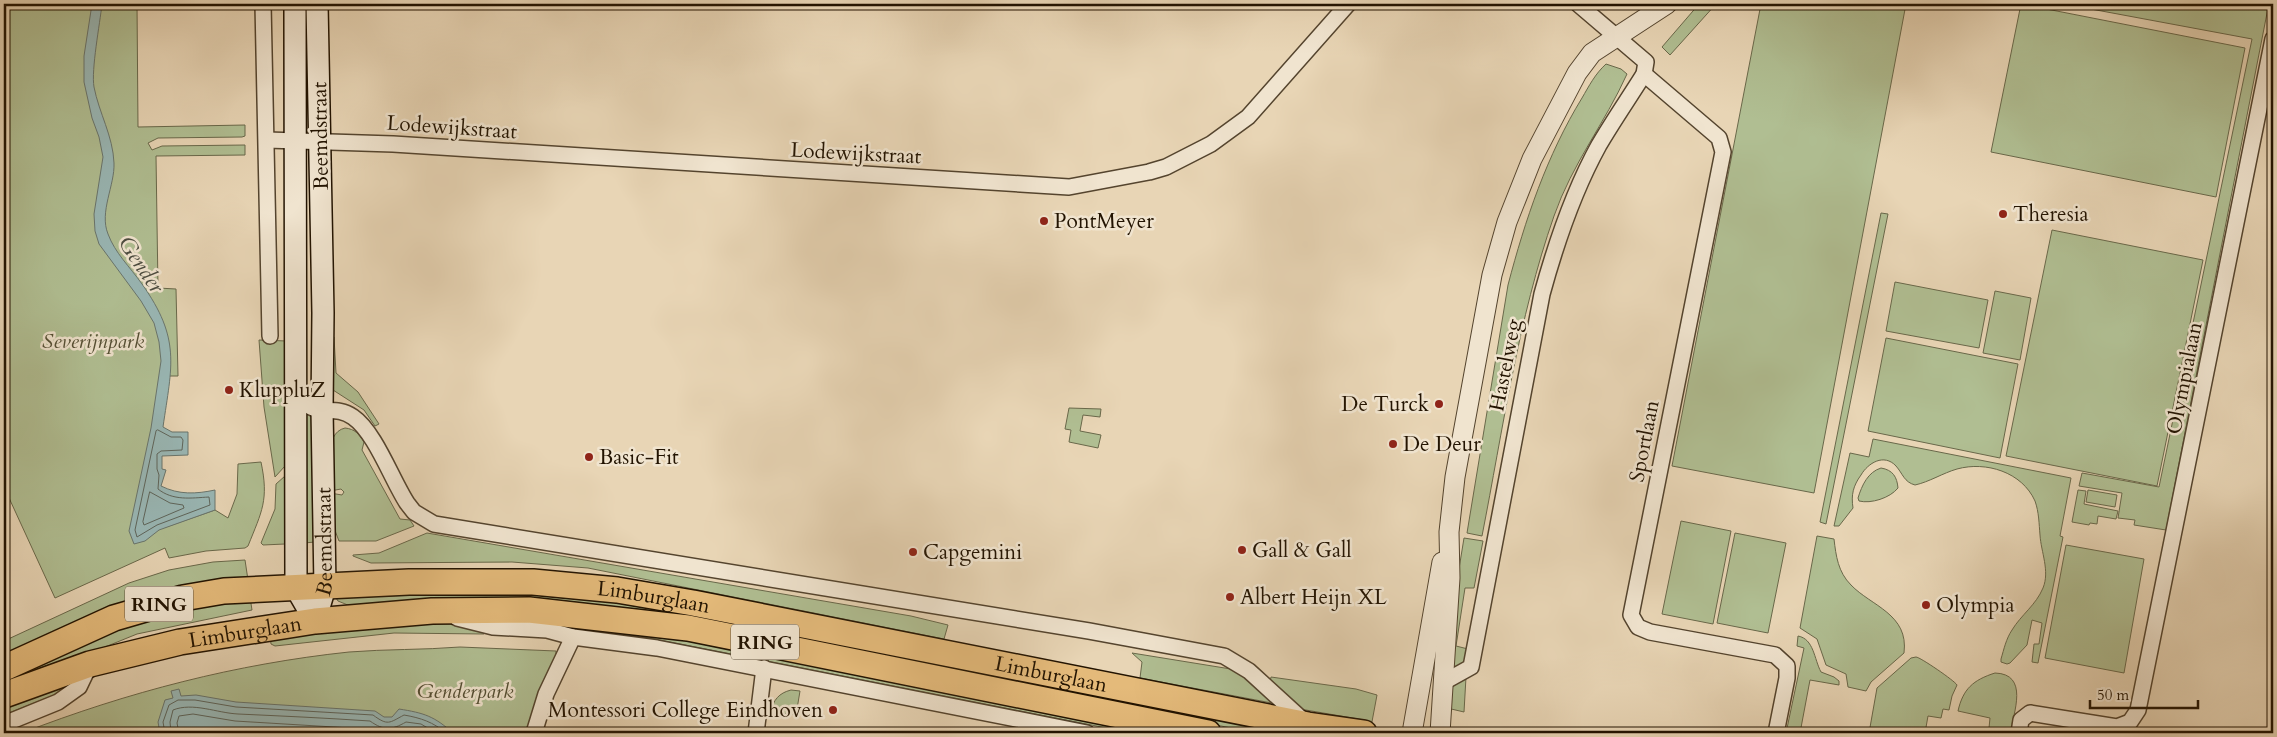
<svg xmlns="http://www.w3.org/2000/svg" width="2277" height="737" viewBox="0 0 2277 737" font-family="Cardo,serif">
	<rect width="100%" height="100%" fill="#e8d5b5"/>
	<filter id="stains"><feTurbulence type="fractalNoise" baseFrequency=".004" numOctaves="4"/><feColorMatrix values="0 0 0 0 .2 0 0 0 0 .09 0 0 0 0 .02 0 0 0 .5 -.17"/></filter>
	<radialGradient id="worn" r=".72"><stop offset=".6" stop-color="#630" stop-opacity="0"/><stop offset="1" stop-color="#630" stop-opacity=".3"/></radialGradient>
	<g fill="#b0be92" stroke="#69684a">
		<path d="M4,4H137L138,127L245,125V136L242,137L158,138L148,143L152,150L162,146L245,145V155L156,156L158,288L176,289L178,376H168L158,465L163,528L215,510L228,518L237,494L238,464L261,462C269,500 262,511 248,546L245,548L206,551L169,558L165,548L55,598L4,487V372H6L4,340Z"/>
		<path d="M1699,4H1716L1670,55L1662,47Z"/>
		<path d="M1761,4H1906L1814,493L1672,466Z"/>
		<path d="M2021,4L2245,48L2216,197L1991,152Z"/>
		<path d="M2064,4H2227L2268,8L2166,530L2134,525L2135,520L2118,518L2122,493L2079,486L2082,473L2159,487L2252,39Z"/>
		<path d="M1606,64L1621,69L1627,74C1605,123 1572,164 1554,216C1518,319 1503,429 1482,536L1467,533L1508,285C1525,220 1547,155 1582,98C1589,86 1595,74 1606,64Z"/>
		<path d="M1881,213L1888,214L1826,524L1820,522Z"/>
		<path d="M2052,230L2203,260L2157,486L2006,456Z"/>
		<path d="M1895,282L1988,300L1979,348L1886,331Z"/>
		<path d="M1995,291L2031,298L2020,360L1983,353Z"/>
		<path d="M334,337L336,373L358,392L379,424L375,426L364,410L333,390L330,342Z"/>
		<path d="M1886,338L2018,364L2000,458L1868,431Z"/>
		<path d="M259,340L287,341L285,466L275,477L264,407Z"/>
		<path d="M1069,408L1101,409L1100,417L1083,415L1080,431L1101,435L1098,448L1069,442L1071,430L1065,429Z"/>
		<path d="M304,412L312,416L315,542L304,543Z"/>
		<path d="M345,428C355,429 359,434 364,442L362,450L400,519L410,520L414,526L376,541H339L334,528L330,493L342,495L344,492L341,489L330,491C330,473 323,433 345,428Z"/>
		<path d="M1873,439L2071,478L2060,536L2063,537L2038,663L2032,662L2034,644H2039L2042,623L2032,620L2027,645L2010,663L2007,664L2001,662V659C2004,649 2006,639 2012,630C2021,615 2036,605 2043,588C2050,571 2041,552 2040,535C2039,524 2039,512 2035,501C2022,472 1986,461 1957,469C1943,473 1929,482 1915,485C1904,482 1903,474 1896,466C1884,453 1868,463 1861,475C1853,486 1851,495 1853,508L1839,526H1834L1850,453L1869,457Z"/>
		<path d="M1881,468C1893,470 1897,477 1898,488C1890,498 1871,504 1859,501L1858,498C1862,485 1868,472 1881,468Z"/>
		<path d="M285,476V544L263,545L261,543L275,509L276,484Z"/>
		<path d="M2078,490L2086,491L2084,504L2118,511L2116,519L2098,516L2097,524L2090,523L2089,525L2072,522Z"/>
		<path d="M2088,490L2117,495L2115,507L2086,502Z"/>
		<path d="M1681,521L1731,531L1713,624L1662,614Z"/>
		<path d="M427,533L911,616L948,625L944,639L588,568L512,562L371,563L353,556V555L379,553Z"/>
		<path d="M1735,533L1786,543L1768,633L1717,623Z"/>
		<path d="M1817,536L1834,539C1836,556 1838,572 1851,585C1871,606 1909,614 1904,653L1871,682L1866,691L1848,687L1846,674L1826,665L1817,639L1800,628Z"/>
		<path d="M1464,538L1483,541L1474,588H1465L1456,646L1468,649V661L1453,672L1458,575Z"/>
		<path d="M2066,545L2144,559L2124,673L2045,658Z"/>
		<path d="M245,560L248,580L4,659V641L129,583L169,570L213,562Z"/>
		<path d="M521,591L656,605L1305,733L1241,730L748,631L355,608L338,601L336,598Z"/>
		<path d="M250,597L252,610L137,634L4,688V677L132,620Z"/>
		<path d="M437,620L484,631V634L394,633L275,646L271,644L270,635Z"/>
		<path d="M503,624L625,627L1176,733H1132L649,638L571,628Z"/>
		<path d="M1798,636C1814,639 1814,659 1821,672L1834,677L1839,681V685L1810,680L1800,733H1786L1804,648L1797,646Z"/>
		<path d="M460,647L556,651V658L528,733H22C128,692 236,664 349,652C386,649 423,650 460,647Z"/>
		<path d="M1132,653L1237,670L1277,704L1140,678L1142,662Z"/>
		<path d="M1916,657C1920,657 1955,681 1957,685L1952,696L1949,710L1943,709L1941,718L1928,716L1925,733H1869L1877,688L1911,658Z"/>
		<path d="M1995,673C2029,674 2014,712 2010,733H1998L1999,730L1989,728L1990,718L1958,711C1963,689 1973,680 1995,673Z"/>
		<path d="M1271,677L1356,689L1377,695L1371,727L1364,720L1300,709L1270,682Z"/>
		<path d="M1466,677L1464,712L1447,708L1451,686Z"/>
		<path d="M71,684L64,691L4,715V705Z"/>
		<path d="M791,690L800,691L796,715L771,712C773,700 779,693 791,690Z"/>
	</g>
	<g fill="#99b7b5" stroke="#69756d">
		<path d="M92,4H102C100,23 91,70 94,87C99,113 113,136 114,163C115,185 99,212 108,234C115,253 130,267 142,284C181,339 172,365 163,427L172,432H188V455L162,456V469L166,470L161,486C179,495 196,494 215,490V510L159,530L145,541L134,544L129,531L151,428L161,361L159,342L154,323L141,301L99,244L95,231L94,214L103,157L99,137L92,118L84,82V56Z"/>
		<path d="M179,689L181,696L196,695L236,702L375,711L384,717H392L399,709C424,713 434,716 453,733H160L158,722L165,700L173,698L171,691Z"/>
	</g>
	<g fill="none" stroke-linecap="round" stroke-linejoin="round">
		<g stroke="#5e655b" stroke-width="1">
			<path d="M158,430L171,437H181L183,440L182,450L161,451L157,454V469L159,475L158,489C173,501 191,498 209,497L210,505L157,525L137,537L135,530L156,431Z"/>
			<path d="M150,492L170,503L183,505L184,508L144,525L143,522Z"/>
			<path d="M165,733L163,722L169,705L178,700H195L236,707L373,715C388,726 389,723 404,715C421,718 433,722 446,733"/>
			<path d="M171,733L170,722L173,710C193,702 217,713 238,714C282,716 326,718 370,721C384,731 392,730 406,722L421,724L436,733"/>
			<path d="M179,733L177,723L179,716L193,714L235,721L367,729L374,733"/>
		</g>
		<g stroke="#54442e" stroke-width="18">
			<g id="minor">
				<path d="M263,4L270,336"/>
				<path d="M1644,74L1719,138L1723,152L1631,615L1638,627L1650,632L1775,655L1787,666V678L1776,733"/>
				<path d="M267,140L393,144L1069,187L1149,172L1166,167L1211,144L1248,117L1348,4"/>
				<path d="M295,388C300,395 305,405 313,408C324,414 337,406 353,417C375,432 392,480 407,503L414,512L434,524L1089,631L1224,656L1249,671L1306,723"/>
				<path d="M457,618L493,627L547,630L573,637L657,648L1087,733"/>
				<path d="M1444,682L1471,667L1542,294C1556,243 1573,192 1599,145C1613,121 1629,98 1644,74L1646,62L1578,4"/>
				<path d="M4,724L58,702L79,687L90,664"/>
				<path d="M534,733L546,694L573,637"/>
				<path d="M756,733L764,668"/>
				<path d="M2019,733L2021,720L2030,713L2117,727L2130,722L2138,710L2273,39"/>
			</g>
		</g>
		<g stroke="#54442e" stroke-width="21">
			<g id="tertiary">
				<path d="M1412,733L1442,562"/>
				<path d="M1440,733L1450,578L1449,532L1455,477L1492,275L1507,222L1532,159L1577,73L1592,53L1667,4"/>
			</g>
		</g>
		<g stroke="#221301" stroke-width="24">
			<g id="secondary">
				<path d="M295,4L296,588L315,621"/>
				<path id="s1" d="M315,621L325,587L322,409L323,313L317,4"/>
			</g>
		</g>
		<g stroke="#221301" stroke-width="28">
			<g id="primary">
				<path id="s2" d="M4,668L114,618L183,598L224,591L409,582H533L617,590L693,603L1308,725L1364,733"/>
				<path id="s3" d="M4,695L90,664L180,642L315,621L432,611L529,610L688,628L1208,733"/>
			</g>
		</g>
		<use href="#minor" stroke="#f0e4cf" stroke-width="15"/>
		<use href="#tertiary" stroke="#f0e4cf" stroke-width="19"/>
		<use href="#secondary" stroke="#f0e4cf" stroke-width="21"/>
		<use href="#primary" stroke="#e4ba7a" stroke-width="25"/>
	</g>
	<g fill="#8f2418" stroke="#f0e4cf" stroke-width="2">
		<circle cx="2003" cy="214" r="5"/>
		<circle cx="1044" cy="221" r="5"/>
		<circle cx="229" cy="390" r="5"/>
		<circle cx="1439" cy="404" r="5"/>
		<circle cx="1393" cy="444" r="5"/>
		<circle cx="589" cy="457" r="5"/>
		<circle cx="1242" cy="550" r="5"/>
		<circle cx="913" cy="552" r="5"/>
		<circle cx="1230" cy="597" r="5"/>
		<circle cx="1926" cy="605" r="5"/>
		<circle cx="833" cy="710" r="5"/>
	</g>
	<g text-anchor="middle" stroke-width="5" stroke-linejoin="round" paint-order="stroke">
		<g fill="#f0e4cf" stroke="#60523f" stroke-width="1">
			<rect x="125" y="586.5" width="68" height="35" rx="4"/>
			<rect x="731" y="624.5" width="68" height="35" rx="4"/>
		</g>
		<g font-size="20" font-weight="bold" fill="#221301">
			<text x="159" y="611">RING</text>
			<text x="765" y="649">RING</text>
		</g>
		<g font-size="21" fill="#221301" stroke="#f0e4cf">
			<text transform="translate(452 127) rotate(4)" y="7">Lodewijkstraat</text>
			<text transform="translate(320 136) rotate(-91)" y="7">Beemdstraat</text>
			<text transform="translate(856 153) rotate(3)" y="7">Lodewijkstraat</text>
			<text transform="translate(1505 365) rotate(-79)" y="7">Hastelweg</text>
			<text transform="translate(2184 378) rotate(-79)" y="7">Olympialaan</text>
			<text transform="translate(1644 441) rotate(-79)" y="7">Sportlaan</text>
			<text dy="7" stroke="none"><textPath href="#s1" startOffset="81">Beemdstraat</textPath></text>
			<text dy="7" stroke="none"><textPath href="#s2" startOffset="665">Limburglaan</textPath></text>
			<text dy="7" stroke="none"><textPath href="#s3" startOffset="250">Limburglaan</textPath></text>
			<text dy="7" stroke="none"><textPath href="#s2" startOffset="1070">Limburglaan</textPath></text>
		</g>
		<g font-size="21" fill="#221301" stroke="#f0e4cf" text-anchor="start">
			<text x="2013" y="221">Theresia</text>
			<text x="1054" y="228">PontMeyer</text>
			<text x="239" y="397">KluppluZ</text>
			<text x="1429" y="411" text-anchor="end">De Turck</text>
			<text x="1403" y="451">De Deur</text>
			<text x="599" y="464">Basic-Fit</text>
			<text x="1252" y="557">Gall &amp; Gall</text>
			<text x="923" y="559">Capgemini</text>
			<text x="1240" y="604">Albert Heijn XL</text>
			<text x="1936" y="612">Olympia</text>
			<text x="823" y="717" text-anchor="end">Montessori College Eindhoven</text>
		</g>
		<g font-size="21" font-style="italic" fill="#544f34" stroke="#f0e4cf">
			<text x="93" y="348">Severijnpark</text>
			<text x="465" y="698">Genderpark</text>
		</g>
		<g font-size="22" font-style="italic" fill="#4c4c40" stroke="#f0e4cf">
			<text transform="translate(142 264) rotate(56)" y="8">Gender</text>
		</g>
	</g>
	<rect width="2277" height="737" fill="none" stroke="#e8d5b5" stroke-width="20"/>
	<rect x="5" y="5" width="2267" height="727" fill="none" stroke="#221301" stroke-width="2.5"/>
	<rect x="10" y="10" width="2257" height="717" fill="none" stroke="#221301"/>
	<path d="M2090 700v8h108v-8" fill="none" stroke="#221301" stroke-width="2.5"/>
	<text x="2097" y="700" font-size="15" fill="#221301" stroke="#f0e4cf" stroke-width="4" paint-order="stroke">50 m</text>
	<rect width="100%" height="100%" filter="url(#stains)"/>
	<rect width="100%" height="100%" fill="url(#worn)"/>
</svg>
